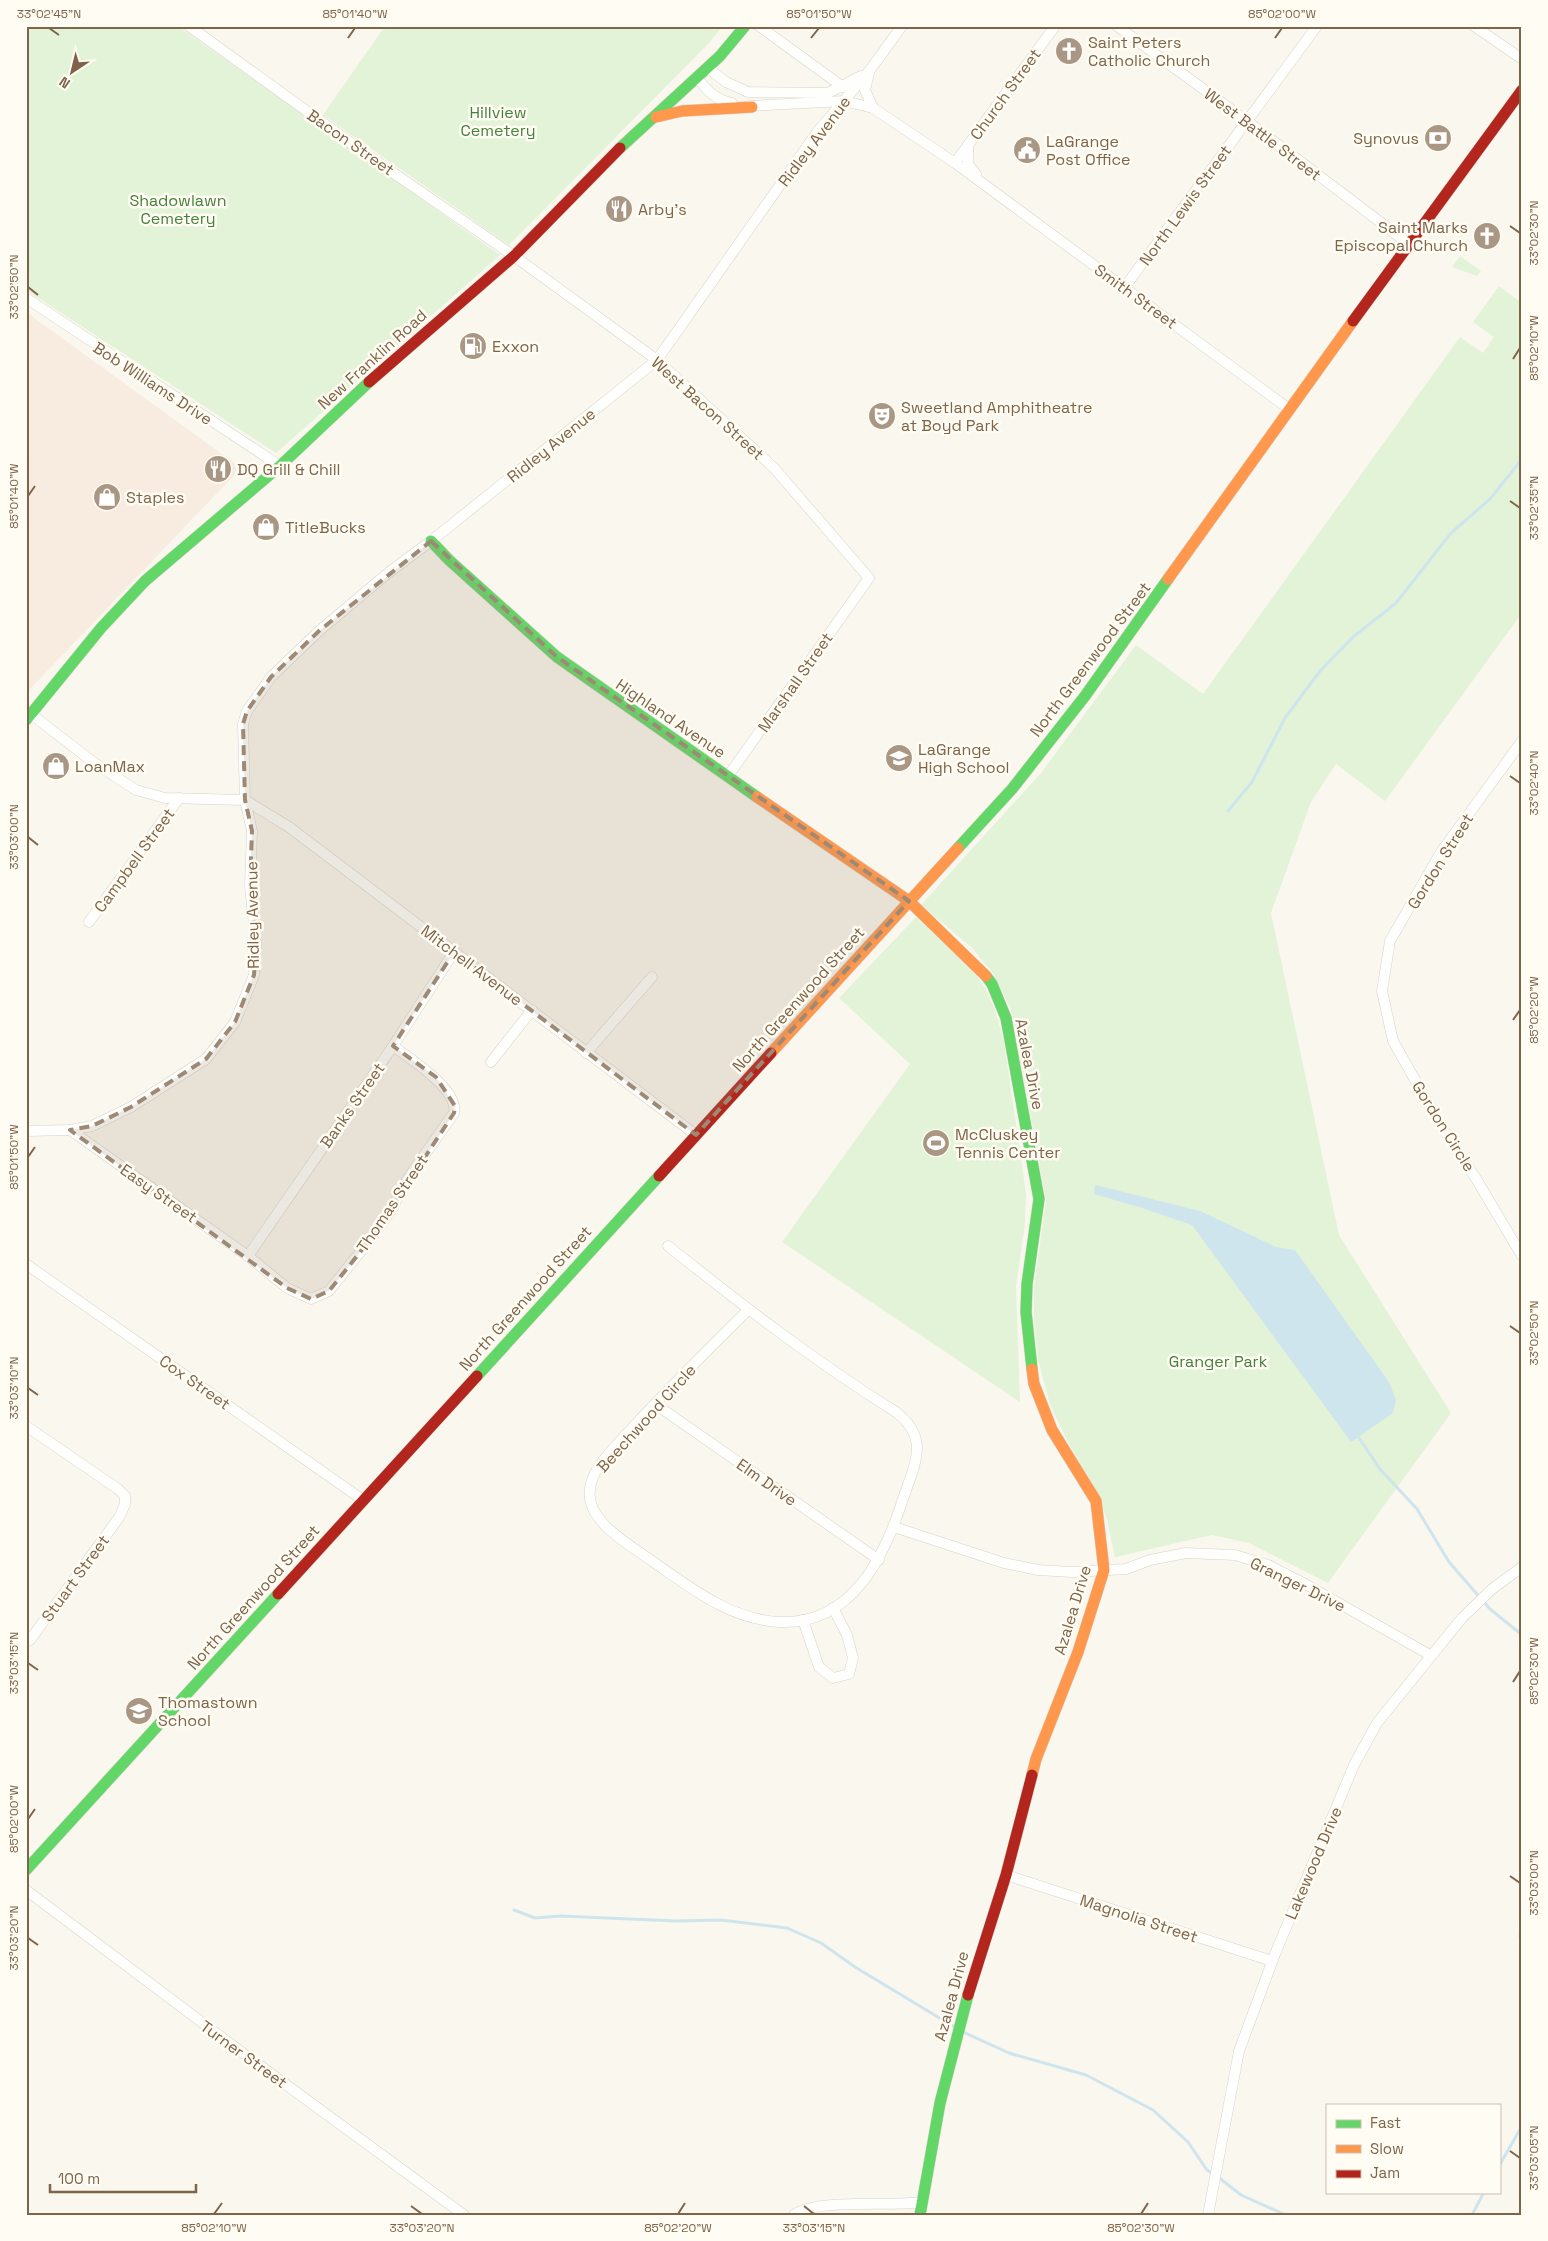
<svg xmlns="http://www.w3.org/2000/svg" width="1548" height="2241" viewBox="0 0 1548 2241" font-family="'Space Grotesk',sans-serif">
	<rect width="100%" height="100%" fill="#faf7ef"/>
	<path fill="#f8ece0" d="M26,312L241,468L27,692L26,691Z"/>
	<g fill="#e2f3d8">
		<path d="M26,26H178L500,255L276,453L26,290Z"/>
		<path d="M385,26H723L709,43L509,245L323,115Z"/>
		<path d="M1460,256L1481,271L1477,276L1452,267Z"/>
		<path d="M1499,286L1519,301L1522,297V613L1385,801L1336,764L1311,802L1271,913L1339,1235L1451,1413L1328,1583L1249,1543L1212,1535L1115,1557L1107,1520L1097,1492L1069,1444L1050,1405L1038,1359L1034,1321V1287L1046,1201L1011,1009L992,972L971,947L921,905L1041,773L1136,645L1203,694L1460,337L1483,353L1494,337L1473,322Z"/>
		<path d="M916,917L974,972L985,988L995,1010L1004,1042L1026,1193L1025,1224L1016,1286L1020,1402L782,1242L910,1064L839,998Z"/>
	</g>
	<path fill="#cee5ed" d="M1095,1185L1200,1211L1276,1247L1295,1250L1389,1382L1396,1400L1393,1413L1351,1442L1192,1225L1142,1208L1094,1194Z"/>
	<g fill="none" stroke-linecap="round" stroke-linejoin="round">
		<g stroke="#cee5ed" stroke-width="3">
			<path d="M1228,811L1252,782L1285,718L1320,671L1353,637L1396,603L1451,533L1490,499L1522,459"/>
			<path d="M1357,1435L1380,1469L1417,1509L1449,1562L1490,1609L1522,1635"/>
			<path d="M514,1910L535,1918L560,1916L676,1921L721,1920L787,1928L821,1943L855,1967L956,2028"/>
			<path d="M1522,1917L1520,1936L1522,1946"/>
			<path d="M963,2032L1009,2053L1086,2075L1153,2110L1188,2142L1207,2170L1213,2174"/>
			<path d="M1499,2166L1522,2126"/>
			<path d="M1218,2177L1241,2195L1286,2215"/>
			<path d="M1472,2215L1484,2192"/>
		</g>
		<g stroke="#d8d3ca" stroke-width="11">
			<g id="street">
				<path d="M189,26L369,156L514,256L657,360L774,468L869,578L728,776"/>
				<path d="M759,26L843,87"/>
				<path d="M1117,26L1247,121L1409,244"/>
				<path d="M1474,26L1522,59"/>
				<path d="M708,68L726,82L748,92L828,93L861,76"/>
				<path d="M869,73L865,90L873,108"/>
				<path d="M697,78C708,91 715,100 732,103"/>
				<path d="M749,106L844,101L873,108L955,163L1289,409"/>
				<path d="M968,145V164L976,174"/>
				<path d="M955,163L1055,26"/>
				<path d="M1124,288L1317,26"/>
				<path d="M26,298L280,466"/>
				<path d="M31,714L93,762L136,790L165,798L245,800L289,827L696,1135"/>
				<path d="M1522,741L1441,852L1390,941L1382,991L1393,1041L1440,1124L1475,1177L1522,1256"/>
				<path d="M89,922L179,798"/>
				<path d="M586,1053L652,977"/>
				<path d="M491,1062L532,1010"/>
				<path d="M70,1130L248,1256L287,1288L311,1299L329,1291L373,1236L394,1206L400,1191L411,1174L454,1113C459,1089 410,1059 393,1046"/>
				<path d="M26,1131L70,1130L92,1126L131,1107L206,1059L235,1022L254,975L256,944L250,886L252,831L245,800L243,724L247,711L271,677L319,631L388,573L431,541L657,360L818,131L870,70L902,26"/>
				<path d="M668,1246C742,1305 816,1362 896,1412C931,1439 914,1465 903,1499C884,1558 852,1625 779,1622C729,1619 691,1588 652,1561C633,1547 597,1527 591,1503C588,1493 590,1483 595,1473C604,1456 621,1441 634,1426C671,1386 710,1348 748,1310"/>
				<path d="M248,1256L393,1046L454,952"/>
				<path d="M26,1264L363,1500"/>
				<path d="M655,1404L879,1560"/>
				<path d="M26,1426L118,1489L125,1496V1504L120,1516L30,1640L26,1639"/>
				<path d="M894,1527L1004,1563L1038,1570L1072,1572L1126,1569L1150,1560L1186,1553L1235,1555L1268,1565L1305,1584L1430,1655"/>
				<path d="M803,1620L819,1667L833,1678L849,1674L853,1658L847,1635L833,1608"/>
				<path d="M1006,1875L1272,1961"/>
				<path d="M26,1890L236,2048L464,2215"/>
				<path d="M794,2215C816,2198 891,2207 922,2202"/>
				<path d="M1208,2215L1239,2051L1275,1954L1354,1765L1377,1723L1462,1618L1492,1589L1522,1567"/>
			</g>
		</g>
		<g stroke="#d8d3c9" stroke-width="12">
			<g id="fast">
				<path d="M620,148L720,56L745,26"/>
				<path d="M431,541L449,560L557,657L757,797"/>
				<path d="M26,720L101,628L145,581L280,466L369,382"/>
				<path d="M958,848L1012,789L1085,696L1168,579"/>
				<path d="M986,976L992,984L1006,1018L1039,1199L1027,1284L1026,1312L1032,1369"/>
				<path d="M477,1376L659,1176"/>
				<path d="M26,1870L278,1594"/>
				<path d="M920,2215L940,2103L968,1995"/>
			</g>
		</g>
		<g stroke="#d8d3c9" stroke-width="12">
			<g id="slow">
				<path d="M656,117L682,111L752,107"/>
				<path d="M1168,579L1353,321"/>
				<path d="M757,797L909,901L986,976"/>
				<path d="M771,1053L958,848"/>
				<path d="M1032,1775L1036,1759L1078,1652L1104,1570L1096,1501L1052,1430L1034,1384L1032,1369"/>
			</g>
		</g>
		<g stroke="#d8d3c9" stroke-width="12">
			<g id="jam">
				<path d="M1353,321L1522,90"/>
				<path d="M369,382L514,256L620,148"/>
				<path d="M659,1176L771,1053"/>
				<path d="M278,1594L477,1376"/>
				<path d="M968,1995L1006,1875L1032,1775"/>
			</g>
		</g>
		<use href="#street" stroke="#fefefd" stroke-width="10"/>
		<use href="#fast" stroke="#63d668" stroke-width="11"/>
		<use href="#slow" stroke="#ff974d" stroke-width="11"/>
		<use href="#jam" stroke="#b3261e" stroke-width="11"/>
	</g>
	<path fill="#9e8a74" fill-opacity="0.2" stroke="#9e8a74" stroke-width="4" stroke-dasharray="10 6" stroke-linejoin="round" d="M431,541L557,657L909,901L696,1135L454,952L393,1046L436,1077L455,1106L454,1113L373,1236L329,1291L311,1299L287,1288L70,1130L92,1126L131,1107L206,1059L235,1022L254,975L256,944L250,886L252,831L245,800L243,724L247,711L271,677L319,631Z"/>
	<path fill="none" stroke="#7e6449" stroke-width="2" d="M49,28L59,35M348,38L355,28M811,38L819,28M1275,38L1282,28M1510,226L1520,233M28,287L38,295M1513,359L1520,348M28,496L35,486M1510,501L1520,508M1510,776L1520,783M28,837L38,845M1513,1020L1520,1010M28,1157L35,1147M1510,1326L1520,1333M28,1388L38,1395M28,1663L38,1670M1513,1682L1520,1671M28,1819L35,1809M1510,1876L1520,1883M28,1938L38,1945M1510,2151L1520,2158M411,2206L422,2214M804,2206L814,2214M214,2214L222,2203M678,2214L685,2203M1141,2214L1148,2203"/>
	<defs>
		<g id="church-disc" transform="scale(1.4375)"><circle r="9.5" fill="#a99783" stroke="#fffcf3"/><path d="M-1.2-6h2.4v3.5h3.3v2.4h-3.3V6h-2.4V-.1h-3.3v-2.4h3.3Z" fill="#fff"/></g>
		<g id="bank-disc" transform="scale(1.4375)"><circle r="9.5" fill="#a99783" stroke="#fffcf3"/><path d="M-6-4H6V4H-6ZM0-2.3a2.3 2.3 0 1 0 0 4.6a2.3 2.3 0 1 0 0-4.6Z" fill="#fff"/></g>
		<g id="civic-disc" transform="scale(1.4375)"><circle r="9.5" fill="#a99783" stroke="#fffcf3"/><path d="M-.6-6.5H3V-4.5H.6V-3L4-1V1h2V6H-6V1h2V-1L-.6-3ZM-1.2 2.5V6h2.4V2.5Z" fill="#fff"/></g>
		<g id="restaurant-disc" transform="scale(1.4375)"><circle r="9.5" fill="#a99783" stroke="#fffcf3"/><path d="M-5-6h1v4h1v-4h1v4h1v-4h1v5L-1.5 .5V6h-2V.5L-5-1ZM5-6V6H3V1.5H1.5Q1.5-4 5-6Z" fill="#fff"/></g>
		<g id="fuel-disc" transform="scale(1.4375)"><circle r="9.5" fill="#a99783" stroke="#fffcf3"/><path d="M-5.5-6h7V0h2V4h1.3V-2.5L3-4.5l.8-.8L6-3V5H2.5V1h-1V6h-7ZM-4.2-4.7v3.2H.2V-4.7Z" fill="#fff"/></g>
		<g id="theatre-disc" transform="scale(1.4375)"><circle r="9.5" fill="#a99783" stroke="#fffcf3"/><path d="M-5-5.5Q0-4 5-5.5V0Q5 5 0 6Q-5 5-5 0ZM-3.3-2.5H-1v1.5H-3.3ZM1-2.5H3.3v1.5H1ZM-2.8 1Q0 5.5 2.8 1Z" fill="#fff"/></g>
		<g id="shop-disc" transform="scale(1.4375)"><circle r="9.5" fill="#a99783" stroke="#fffcf3"/><path d="M-5-2.5h2.3a2.7 3.5 0 0 1 5.4 0H5L5.5 6h-11ZM-1.5-2.5h3a1.5 2.3 0 0 0-3 0Z" fill="#fff"/></g>
		<g id="school-disc" transform="scale(1.4375)"><circle r="9.5" fill="#a99783" stroke="#fffcf3"/><path d="M0-5L7-2L0 1L-7-2ZM-4 1L0 2.5L4 1V4Q0 6-4 4Z" fill="#fff"/></g>
		<g id="stadium-disc" transform="scale(1.4375)"><circle r="9.5" fill="#a99783" stroke="#fffcf3"/><path d="M0-5a6.5 5 0 1 0 0 10a6.5 5 0 1 0 0-10ZM-3.5-1.8h7v3.6h-7Z" fill="#fff"/></g>
	</defs>
	<g fill-rule="evenodd">
		<use href="#church-disc" x="1069" y="51"/>
		<use href="#bank-disc" x="1438" y="138"/>
		<use href="#civic-disc" x="1027" y="150"/>
		<use href="#restaurant-disc" x="619" y="209"/>
		<use href="#church-disc" x="1487" y="236"/>
		<use href="#fuel-disc" x="473" y="346"/>
		<use href="#theatre-disc" x="882" y="416"/>
		<use href="#restaurant-disc" x="218" y="469"/>
		<use href="#shop-disc" x="107" y="497"/>
		<use href="#shop-disc" x="266" y="527"/>
		<use href="#school-disc" x="899" y="758"/>
		<use href="#shop-disc" x="56" y="766"/>
		<use href="#stadium-disc" x="936" y="1143"/>
		<use href="#school-disc" x="139" y="1711"/>
	</g>
	<g text-anchor="middle" stroke-width="5" stroke-linejoin="round" paint-order="stroke">
		<g font-size="16" fill="#7e6449" stroke="#fffcf3" text-anchor="start">
			<text x="1088" y="48">Saint Peters<tspan x="1088" dy="18">Catholic Church</tspan></text>
			<text x="1419" y="144" text-anchor="end">Synovus</text>
			<text x="1046" y="147">LaGrange<tspan x="1046" dy="18">Post Office</tspan></text>
			<text x="638" y="215">Arby's</text>
			<text x="1468" y="233" text-anchor="end">Saint Marks<tspan x="1468" dy="18">Episcopal Church</tspan></text>
			<text x="492" y="352">Exxon</text>
			<text x="901" y="413">Sweetland Amphitheatre<tspan x="901" dy="18">at Boyd Park</tspan></text>
			<text x="237" y="475">DQ Grill &amp; Chill</text>
			<text x="126" y="503">Staples</text>
			<text x="285" y="533">TitleBucks</text>
			<text x="918" y="755">LaGrange<tspan x="918" dy="18">High School</tspan></text>
			<text x="75" y="772">LoanMax</text>
			<text x="955" y="1140">McCluskey<tspan x="955" dy="18">Tennis Center</tspan></text>
			<text x="158" y="1708">Thomastown<tspan x="158" dy="18">School</tspan></text>
		</g>
		<g font-size="16" fill="#7e6449" stroke="#fffcf3">
			<text transform="translate(1005 94) rotate(-54)" y="6">Church Street</text>
			<text transform="translate(1263 134) rotate(37)" y="6">West Battle Street</text>
			<text transform="translate(814 141) rotate(-53)" y="6">Ridley Avenue</text>
			<text transform="translate(351 142) rotate(35)" y="6">Bacon Street</text>
			<text transform="translate(1185 205) rotate(-54)" y="6">North Lewis Street</text>
			<text transform="translate(1136 296) rotate(36)" y="6">Smith Street</text>
			<text transform="translate(372 359) rotate(-42)" y="6">New Franklin Road</text>
			<text transform="translate(153 383) rotate(33)" y="6">Bob Williams Drive</text>
			<text transform="translate(708 408) rotate(42)" y="6">West Bacon Street</text>
			<text transform="translate(551 445) rotate(-39)" y="6">Ridley Avenue</text>
			<text transform="translate(1090 659) rotate(-53)" y="6">North Greenwood Street</text>
			<text transform="translate(795 682) rotate(-55)" y="6">Marshall Street</text>
			<text transform="translate(671 718) rotate(34)" y="6">Highland Avenue</text>
			<text transform="translate(134 860) rotate(-54)" y="6">Campbell Street</text>
			<text transform="translate(1440 861) rotate(-58)" y="6">Gordon Street</text>
			<text transform="translate(252 915) rotate(-91)" y="6">Ridley Avenue</text>
			<text transform="translate(472 965) rotate(37)" y="6">Mitchell Avenue</text>
			<text transform="translate(798 999) rotate(-48)" y="6">North Greenwood Street</text>
			<text transform="translate(1030 1064) rotate(79)" y="6">Azalea Drive</text>
			<text transform="translate(352 1105) rotate(-55)" y="6">Banks Street</text>
			<text transform="translate(1444 1126) rotate(58)" y="6">Gordon Circle</text>
			<text transform="translate(159 1193) rotate(35)" y="6">Easy Street</text>
			<text transform="translate(392 1203) rotate(-56)" y="6">Thomas Street</text>
			<text transform="translate(525 1298) rotate(-48)" y="6">North Greenwood Street</text>
			<text transform="translate(195 1382) rotate(35)" y="6">Cox Street</text>
			<text transform="translate(646 1418) rotate(-48)" y="6">Beechwood Circle</text>
			<text transform="translate(767 1482) rotate(35)" y="6">Elm Drive</text>
			<text transform="translate(75 1578) rotate(-54)" y="6">Stuart Street</text>
			<text transform="translate(1298 1584) rotate(26)" y="6">Granger Drive</text>
			<text transform="translate(253 1597) rotate(-48)" y="6">North Greenwood Street</text>
			<text transform="translate(1072 1610) rotate(-73)" y="6">Azalea Drive</text>
			<text transform="translate(1313 1863) rotate(-67)" y="6">Lakewood Drive</text>
			<text transform="translate(1139 1918) rotate(18)" y="6">Magnolia Street</text>
			<text transform="translate(951 1996) rotate(-75)" y="6">Azalea Drive</text>
			<text transform="translate(244 2054) rotate(36)" y="6">Turner Street</text>
		</g>
		<g font-size="16" fill="#457f3c" stroke="#fffcf3">
			<text x="498" y="118">Hillview<tspan x="498" dy="18">Cemetery</tspan></text>
			<text x="178" y="206">Shadowlawn<tspan x="178" dy="18">Cemetery</tspan></text>
			<text x="1218" y="1367">Granger Park</text>
		</g>
	</g>
	<rect width="1548" height="2241" fill="none" stroke="#fffcf3" stroke-width="55"/>
	<rect x="1326" y="2104" width="175" height="90" fill="#fffcf3" stroke="#cbbfaf"/>
	<rect x="1336" y="2120" width="25" height="8" fill="#63d668" stroke="#cbbfaf"/>
	<text x="1370" y="2128" font-size="15" fill="#7e6449">Fast</text>
	<rect x="1336" y="2145" width="25" height="8" fill="#ff974d" stroke="#cbbfaf"/>
	<text x="1370" y="2154" font-size="15" fill="#7e6449">Slow</text>
	<rect x="1336" y="2170" width="25" height="8" fill="#b3261e" stroke="#cbbfaf"/>
	<text x="1370" y="2178" font-size="15" fill="#7e6449">Jam</text>
	<g transform="translate(72 72) rotate(215)" stroke="#fffcf3" stroke-width="4" paint-order="stroke">
	<path d="M0-4L9 19L0 12L-9 19Z" fill="#7e6449"/>
	<text y="-8" font-size="14" font-weight="bold" text-anchor="middle" fill="#7e6449">N</text>
	</g>
	<path d="M50 2184v8h146v-8" fill="none" stroke="#7e6449" stroke-width="2.5"/>
	<text x="58" y="2184" font-size="15" fill="#7e6449" stroke="#fffcf3" stroke-width="4" paint-order="stroke">100 m</text>
	<rect x="28" y="28" width="1492" height="2186" fill="none" stroke="#7e6449" stroke-width="2"/>
	<g font-size="12" text-anchor="middle" fill="#7e6449">
		<text x="49" y="18">33°02'45"N</text>
		<text x="355" y="18">85°01'40"W</text>
		<text x="819" y="18">85°01'50"W</text>
		<text x="1282" y="18">85°02'00"W</text>
		<text transform="translate(1534 233) rotate(-90)" y="4">33°02'30"N</text>
		<text transform="translate(14 287) rotate(-90)" y="4">33°02'50"N</text>
		<text transform="translate(1534 348) rotate(-90)" y="4">85°02'10"W</text>
		<text transform="translate(14 496) rotate(-90)" y="4">85°01'40"W</text>
		<text transform="translate(1534 508) rotate(-90)" y="4">33°02'35"N</text>
		<text transform="translate(1534 783) rotate(-90)" y="4">33°02'40"N</text>
		<text transform="translate(14 837) rotate(-90)" y="4">33°03'00"N</text>
		<text transform="translate(1534 1010) rotate(-90)" y="4">85°02'20"W</text>
		<text transform="translate(14 1157) rotate(-90)" y="4">85°01'50"W</text>
		<text transform="translate(1534 1333) rotate(-90)" y="4">33°02'50"N</text>
		<text transform="translate(14 1388) rotate(-90)" y="4">33°03'10"N</text>
		<text transform="translate(14 1663) rotate(-90)" y="4">33°03'15"N</text>
		<text transform="translate(1534 1671) rotate(-90)" y="4">85°02'30"W</text>
		<text transform="translate(14 1819) rotate(-90)" y="4">85°02'00"W</text>
		<text transform="translate(1534 1883) rotate(-90)" y="4">33°03'00"N</text>
		<text transform="translate(14 1938) rotate(-90)" y="4">33°03'20"N</text>
		<text transform="translate(1534 2158) rotate(-90)" y="4">33°03'05"N</text>
		<text x="214" y="2232">85°02'10"W</text>
		<text x="422" y="2232">33°03'20"N</text>
		<text x="678" y="2232">85°02'20"W</text>
		<text x="814" y="2232">33°03'15"N</text>
		<text x="1141" y="2232">85°02'30"W</text>
	</g>
</svg>
